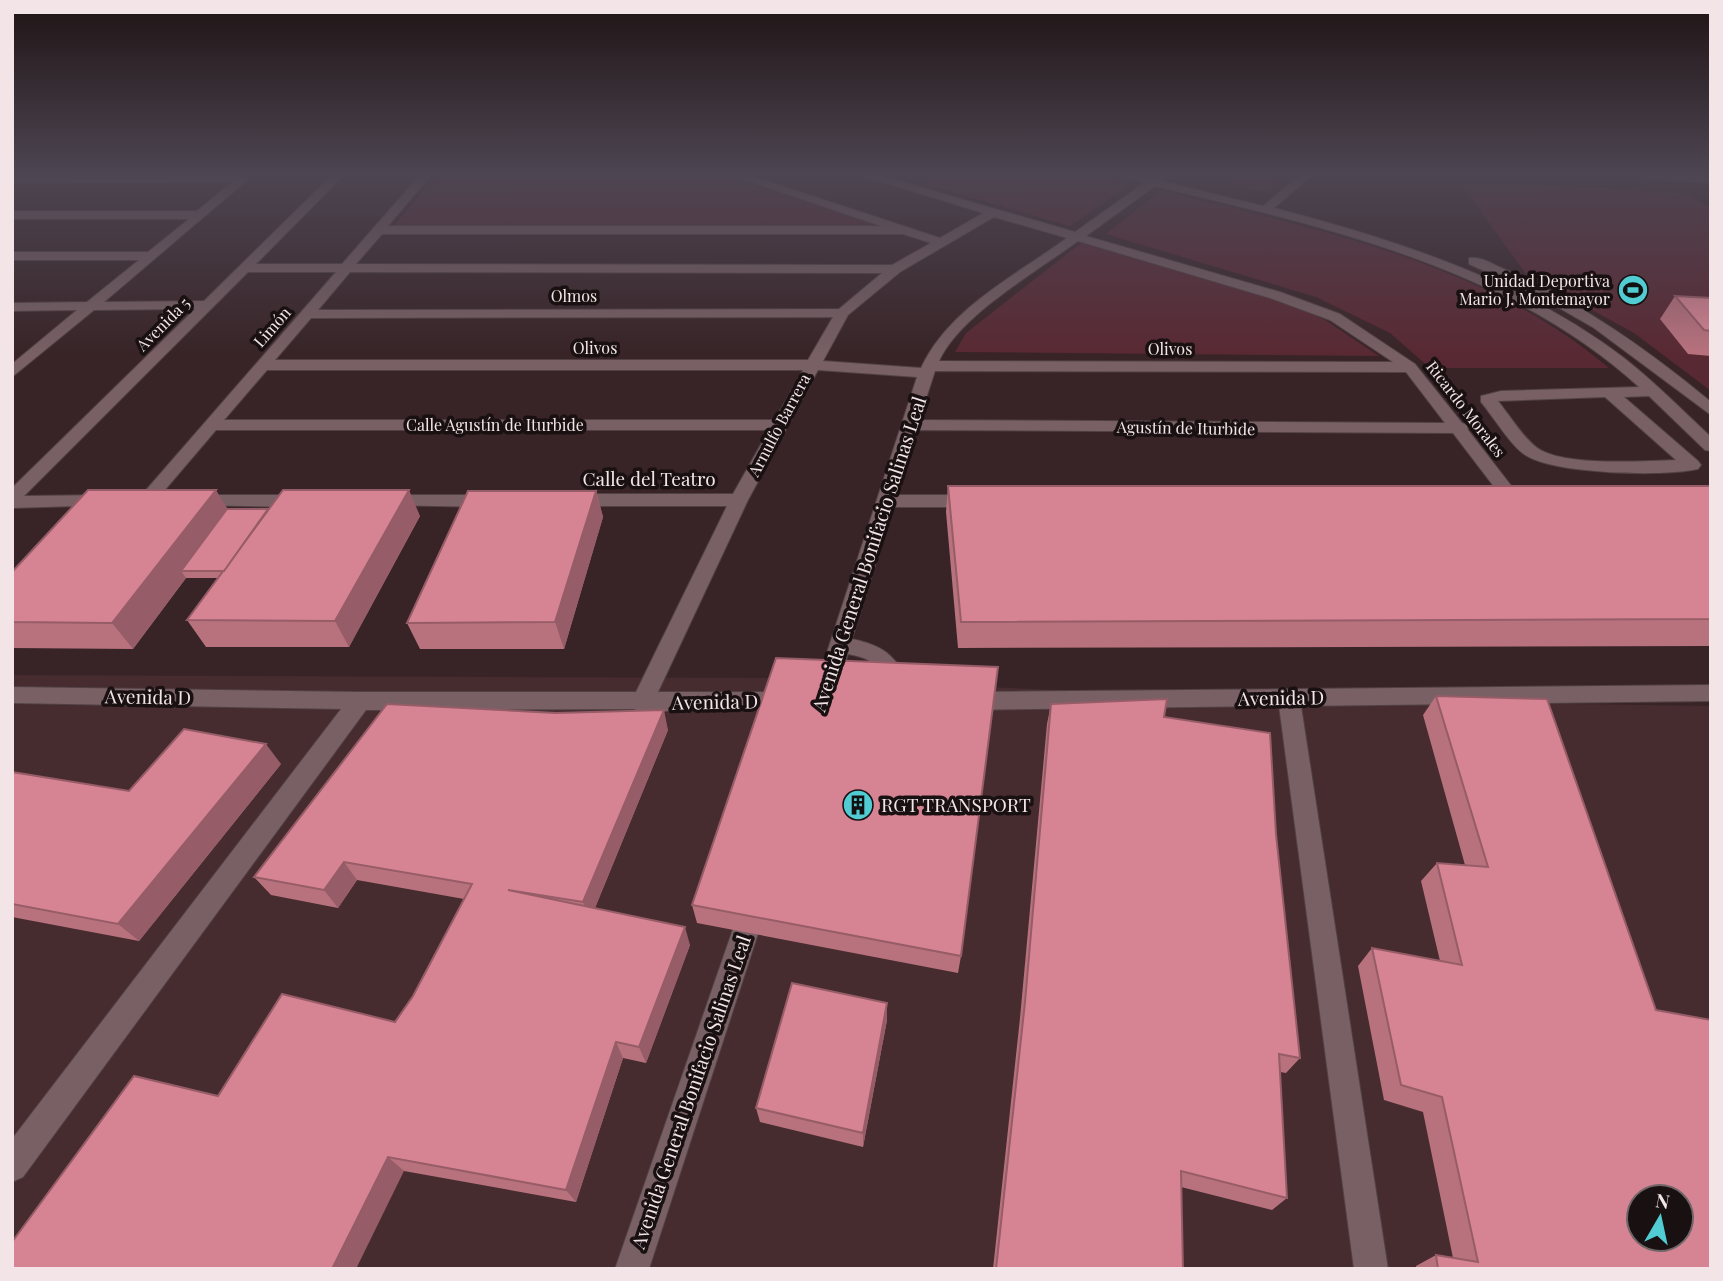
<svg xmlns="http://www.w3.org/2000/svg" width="1723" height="1281" viewBox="0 0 1723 1281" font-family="'Playfair Display',serif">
	<rect width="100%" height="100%" fill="#382427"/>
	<path fill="#462b2f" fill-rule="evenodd" d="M12,675L778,678L1290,700L1711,706V1269H12ZM1639,1197H1681V1239H1639Z"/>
	<g fill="#592933">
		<path d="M436,175H722L882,225L393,227Z"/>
		<path d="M1104,175L1133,183L1070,226L892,175Z"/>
		<path d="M1196,175H1287L1268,193Z"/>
		<path d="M1458,180L1687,194L1711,208V391L1634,333L1526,274Z"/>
		<path d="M1162,190C1317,230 1483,261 1609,368H1430L1390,333L1316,297L1106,234Z"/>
		<path d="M1081,243L1293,305L1325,320L1379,356L955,352L966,333Z"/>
	</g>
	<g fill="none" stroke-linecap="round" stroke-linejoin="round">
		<g stroke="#514144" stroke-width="2">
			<g id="minor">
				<path d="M253,175L104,302L204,301L332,175H344L256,264H342L420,175H431L388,226H881L730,175H748L940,238L983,213L860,175H879L1075,232L1144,183L1120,175L1151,178L1167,175L1161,181L1263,206L1300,175H1312L1274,208C1397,240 1521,280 1624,358C1655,382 1682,410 1711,437V451L1705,450L1649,396L1624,397L1698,461L1701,465L1698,469C1664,477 1557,474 1527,456C1512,448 1493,416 1481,402V396L1501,391L1639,387C1506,266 1323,227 1155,186L1086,236L1280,292L1340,314L1415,364L1462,423L1467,425L1468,430L1523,501L1520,505H1508L1453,433L916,430L896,495H974L983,501L974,507H893L852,639C886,646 899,658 910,690L907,696H891C877,670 882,660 848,654L835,692H819L816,686L917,377L818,370L748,500L658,692H788L796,694L799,700L796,706L642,712L634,709L366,710L23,1177L12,1182V1139L341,709L12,703V687L360,692H636L727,506H571L562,500L571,494H733L769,430H216L152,505H140L137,501L140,497L336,272H248L24,496L105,495L111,497L114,501L111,505L12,508V488L195,309L94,310L12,377V364L77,310L12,311V303L87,302L139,260H12V252H148L189,219H12V211H197L232,182L12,183V177ZM994,217L1067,238C1015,276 949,308 921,368L823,361L848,315L900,272ZM382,234H903L931,243L892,265L356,264ZM1078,241L1270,298L1330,320L1393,362L939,361C960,315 1036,272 1078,241ZM350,272L882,273L839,309L318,310ZM833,317L808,360H275L311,318ZM267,370H803L775,420H224ZM935,371L1406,372L1445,423L919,420ZM1605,397L1676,460C1644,461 1561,467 1536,447C1522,436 1510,416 1498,401Z"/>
				<path d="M1641,175L1711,177V183L1646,178Z"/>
				<path d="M1469,258C1481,256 1494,265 1504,269C1580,302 1647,349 1711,402V415L1594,328L1535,294L1469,264Z"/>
				<path d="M196,495H301L310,501L301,507L190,505L187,501Z"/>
				<path d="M385,495H490L499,501L490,507L379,505L376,501Z"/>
				<path d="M1711,685V701L1301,706L1388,1269H1354L1279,706L967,710L959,707L956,701L959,695L967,692Z"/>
				<path d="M754,894L763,897L767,906L649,1269H615L741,906L745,897Z"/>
			</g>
		</g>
		<use href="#minor" fill="#786064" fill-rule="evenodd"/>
	</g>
	<g fill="#b8727e">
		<path d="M1675,296L1711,298V356L1688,354L1660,319Z"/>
		<path d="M948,486H1711V646L958,648L946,512Z"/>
		<path d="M596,491L603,517L564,649H420L407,623Z"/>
		<path d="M227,509L420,516L349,647H206L187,620L218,578H186L133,649L12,648V572Z"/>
		<path d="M1436,696L1711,1269H1416V1266L1436,1255L1453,1258L1423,1112L1384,1100L1358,966L1372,948L1440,961L1421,881L1437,863L1465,865L1423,715Z"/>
		<path d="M1051,704L1164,717L1276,834L1300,1058L1286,1073L1280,1072L1287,1198L1272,1210L1181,1187L1183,1269H993L1020,1018L1047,724Z"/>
		<path d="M668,730L595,908L690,945L646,1063L623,1058L576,1202L404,1171L218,1096L395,1022L413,996L464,899L357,880L338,908L271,895L254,877Z"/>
		<path d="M281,764L139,941L12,917V772L129,791Z"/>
		<path d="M692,905L961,956L958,973L697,923Z"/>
		<path d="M887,1020L863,1147L760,1122L756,1108Z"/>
	</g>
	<g fill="#965c67">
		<path d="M216,490L232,516L181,571L186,578L133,649L112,623Z"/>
		<path d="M409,490L420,516L349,647L335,621Z"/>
		<path d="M596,491L603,517L564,649L555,622Z"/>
		<path d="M664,710L668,730L590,920L583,902Z"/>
		<path d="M266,744L281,764L139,941L118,924Z"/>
		<path d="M344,862L357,880L338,908L324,890Z"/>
		<path d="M685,927L690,945L646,1063L639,1047Z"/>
		<path d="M887,1003V1020L863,1147V1133Z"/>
		<path d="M616,1042L623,1058L576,1202L566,1190Z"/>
		<path d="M388,1157L404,1171L356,1269H332Z"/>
	</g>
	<g fill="#d68493" stroke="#965c67" stroke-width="2" fill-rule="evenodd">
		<path d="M1675,296L1711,298V331L1704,330Z"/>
		<path d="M948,486H1711V619L961,622Z"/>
		<path d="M88,490H216L112,623L12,622V572Z"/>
		<path d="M283,490H409L335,621L187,620Z"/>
		<path d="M468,491H596L555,622L407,623Z"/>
		<path d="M227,509H268L224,571H181Z"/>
		<path d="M776,658L998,667L961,956L692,905Z"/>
		<path d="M1436,696L1547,699L1656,1010L1711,1020V1269H1438L1436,1255L1478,1262L1442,1097L1401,1085L1372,948L1462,965L1437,863L1488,867ZM1639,1197H1681V1239H1639Z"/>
		<path d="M1167,699L1164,717L1270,733L1276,834L1300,1058L1279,1054L1287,1198L1181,1171L1183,1269H996L1025,1002L1051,704Z"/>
		<path d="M387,704L556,713L664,710L583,902L508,890L685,927L639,1047L616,1042L566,1190L388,1157L332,1269H12V1242L134,1076L218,1096L282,994L395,1022L413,996L472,884L344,862L324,890L254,877Z"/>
		<path d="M184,729L266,744L118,924L12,904V772L129,791Z"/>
		<path d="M792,983L887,1003L863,1133L756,1108Z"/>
	</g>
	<linearGradient id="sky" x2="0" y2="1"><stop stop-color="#1f1415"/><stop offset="0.49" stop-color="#4d4552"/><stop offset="1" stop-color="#4d4552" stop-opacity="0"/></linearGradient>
	<rect width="1723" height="355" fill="url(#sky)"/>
	<defs>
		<g id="stadium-disc" transform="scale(1.575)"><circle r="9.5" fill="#51ccd3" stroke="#191011"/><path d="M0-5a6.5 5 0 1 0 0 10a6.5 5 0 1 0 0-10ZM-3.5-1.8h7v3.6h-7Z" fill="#111"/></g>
		<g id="building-disc" transform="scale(1.575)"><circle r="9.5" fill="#51ccd3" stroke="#191011"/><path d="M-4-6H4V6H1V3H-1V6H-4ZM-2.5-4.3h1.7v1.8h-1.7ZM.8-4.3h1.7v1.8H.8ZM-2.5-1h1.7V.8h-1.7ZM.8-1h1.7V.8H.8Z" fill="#111"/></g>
	</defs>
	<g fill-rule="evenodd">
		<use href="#stadium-disc" x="1633" y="290"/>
		<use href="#building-disc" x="858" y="805"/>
	</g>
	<g text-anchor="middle" stroke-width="7" stroke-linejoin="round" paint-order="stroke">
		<g font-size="16" fill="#f3e5e7" stroke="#191011" text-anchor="end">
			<text x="1610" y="287">Unidad Deportiva<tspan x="1610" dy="18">Mario J. Montemayor</tspan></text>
		</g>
		<g font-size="16" fill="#f3e5e7" stroke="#191011">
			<text x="574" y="302">Olmos</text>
			<text transform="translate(163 324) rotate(-45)" y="6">Avenida 5</text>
			<text transform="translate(272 327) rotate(-49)" y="6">Limón</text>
			<text x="595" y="354">Olivos</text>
			<text x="1170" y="355">Olivos</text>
			<text transform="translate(1466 409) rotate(52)" y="6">Ricardo Morales</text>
			<text x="495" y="431">Calle Agustín de Iturbide</text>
			<text transform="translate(779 425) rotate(-62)" y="6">Arnulfo Barrera</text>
			<text transform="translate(1186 428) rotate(1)" y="6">Agustín de Iturbide</text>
		</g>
		<g font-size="19" fill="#f3e5e7" stroke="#191011">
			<text x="649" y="486">Calle del Teatro</text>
			<text transform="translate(869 554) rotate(-72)" y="7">Avenida General Bonifacio Salinas Leal</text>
			<text transform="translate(148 697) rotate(1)" y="7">Avenida D</text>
			<text transform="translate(1281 698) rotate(-1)" y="7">Avenida D</text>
			<text transform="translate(715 702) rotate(-1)" y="7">Avenida D</text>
			<text transform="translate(691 1092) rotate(-71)" y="7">Avenida General Bonifacio Salinas Leal</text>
		</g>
		<g font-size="19" fill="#f3e5e7" stroke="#191011" text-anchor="start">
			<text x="881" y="812">RGT TRANSPORT</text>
		</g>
	</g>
	<rect width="1723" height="1281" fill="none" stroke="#f3e5e7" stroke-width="28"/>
	<g transform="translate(1660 1218) rotate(9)"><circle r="33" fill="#191011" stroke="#706567" stroke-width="2"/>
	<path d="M0-5L12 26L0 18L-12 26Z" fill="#51ccd3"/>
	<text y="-10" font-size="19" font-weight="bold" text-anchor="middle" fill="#f3e5e7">N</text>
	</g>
</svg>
